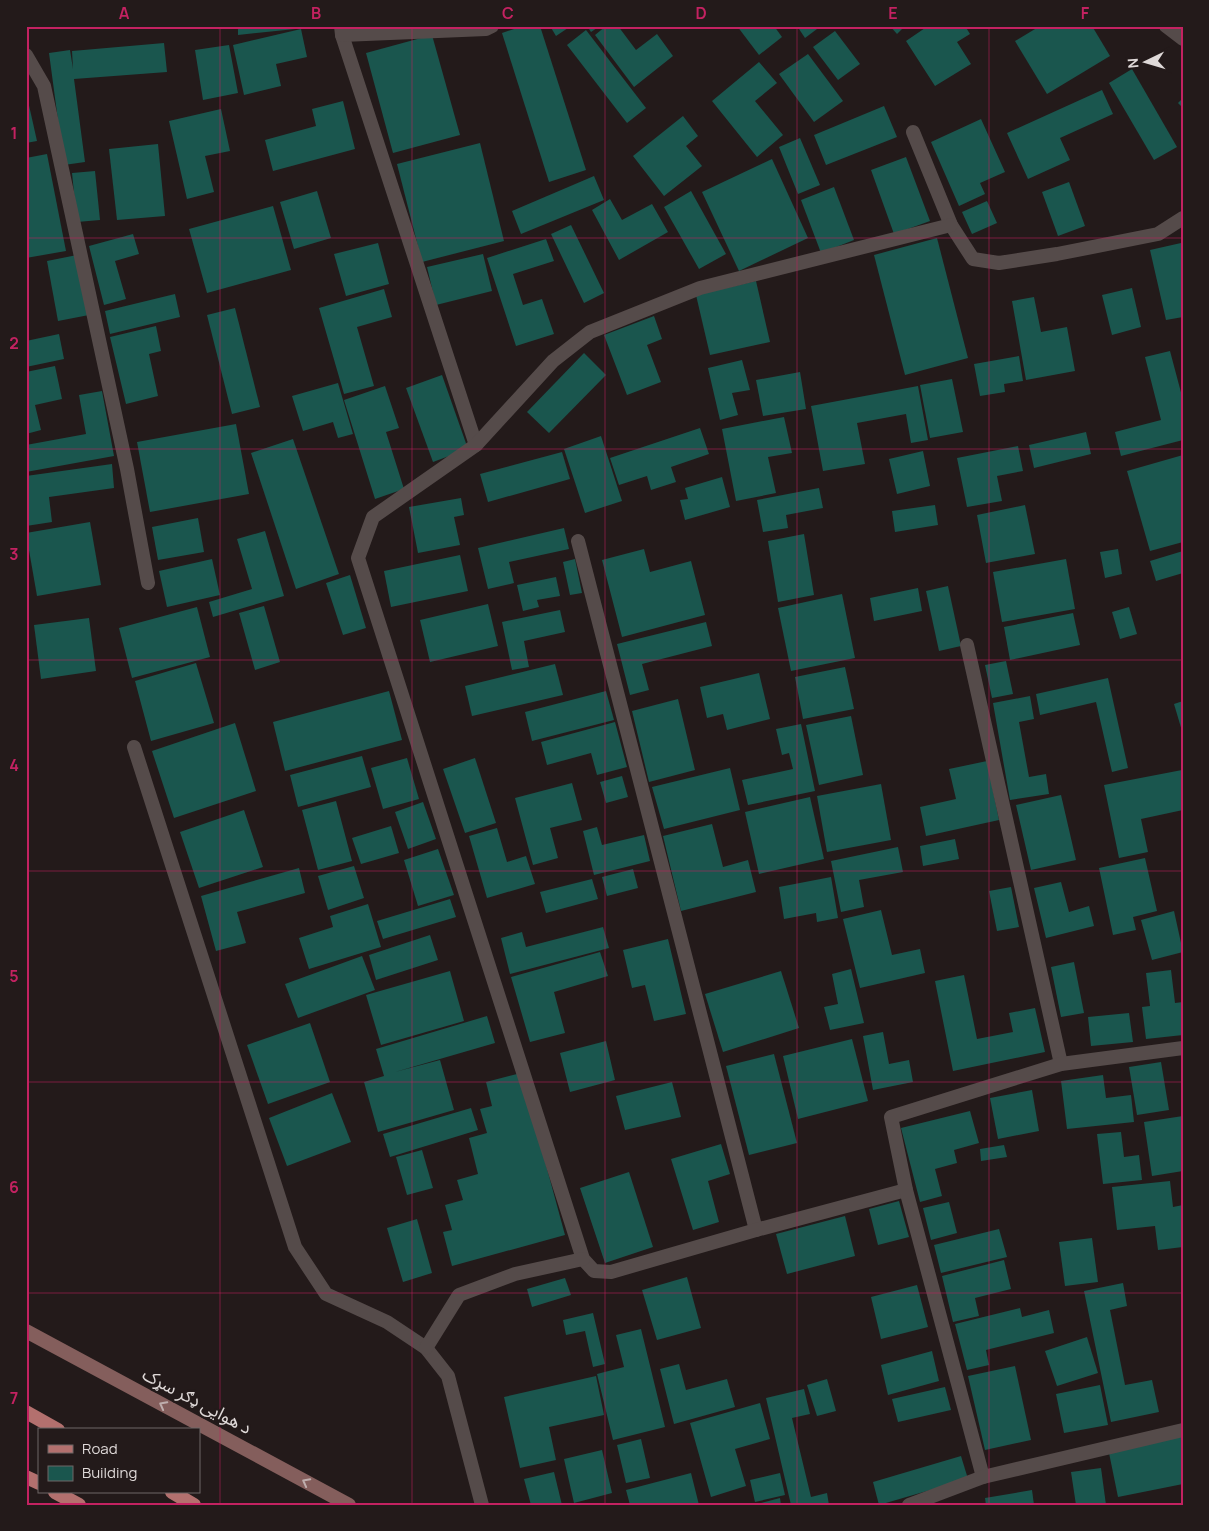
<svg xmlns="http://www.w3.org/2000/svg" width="1209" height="1531" viewBox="0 0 1209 1531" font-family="Manrope,'Noto Sans Arabic',sans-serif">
	<rect width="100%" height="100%" fill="#231a1a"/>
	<g fill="#1a564e">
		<path d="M238,26H305V28L238,35Z"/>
		<path d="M523,26H540L586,170L549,182L502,33Z"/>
		<path d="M550,26H571L556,36Z"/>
		<path d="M587,26H600L591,32Z"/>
		<path d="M606,26H618L636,50L657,34L673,56L634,87L595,35Z"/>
		<path d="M737,26H774L782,37L759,55Z"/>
		<path d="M797,26H821L805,38Z"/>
		<path d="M890,26H905L897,34Z"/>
		<path d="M928,26H965L970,34L957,42L971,64L935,86L906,41Z"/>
		<path d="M1040,26H1092L1110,56L1047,94L1015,41Z"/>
		<path d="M301,29L307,57L276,64L281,86L244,95L233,45Z"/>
		<path d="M586,30L646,108L627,123L567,45Z"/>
		<path d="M835,31L860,64L838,80L813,47Z"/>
		<path d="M432,35L460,135L393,153L366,53Z"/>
		<path d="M164,43L167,72L74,79L85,162L64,165L49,53L70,50L73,69L72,51Z"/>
		<path d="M229,45L238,93L203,100L195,50Z"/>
		<path d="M808,54L843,101L814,122L779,74Z"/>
		<path d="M759,62L777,83L755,101L783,135L757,157L712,101Z"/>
		<path d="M1132,69L1177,147L1154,160L1109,83Z"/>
		<path d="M1102,90L1113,114L1060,138L1070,160L1028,179L1007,133Z"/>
		<path d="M26,92L37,141L26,143Z"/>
		<path d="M1183,98V108L1178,103Z"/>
		<path d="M343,101L355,149L273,171L265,140L316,126L312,109Z"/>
		<path d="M884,106L897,137L826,165L814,135Z"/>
		<path d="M221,109L230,151L205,156L214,192L187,199L169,121Z"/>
		<path d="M683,116L698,136L686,146L702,166L664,196L633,156Z"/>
		<path d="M981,119L1005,172L980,183L985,194L959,206L931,142Z"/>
		<path d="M800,138L820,185L798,194L779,147Z"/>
		<path d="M480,143L504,241L422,262L397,164Z"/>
		<path d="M158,144L165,216L117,220L109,149Z"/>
		<path d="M47,154L66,251L26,258V158Z"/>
		<path d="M906,157L930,221L894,234L871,170Z"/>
		<path d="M772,159L808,238L739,271L702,192Z"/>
		<path d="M95,171L100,220L77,222L72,173Z"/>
		<path d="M594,176L604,200L521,234L512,211Z"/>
		<path d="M1069,182L1085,226L1058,236L1042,192Z"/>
		<path d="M834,187L854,240L821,253L801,200Z"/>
		<path d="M317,191L331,238L294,249L280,202Z"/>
		<path d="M691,191L726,254L699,269L664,207Z"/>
		<path d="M610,199L622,220L652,204L668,232L619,260L592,210Z"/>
		<path d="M987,201L997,223L972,234L962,212Z"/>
		<path d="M273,206L291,270L207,293L189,229Z"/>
		<path d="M571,225L604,293L584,303L551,234Z"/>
		<path d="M133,234L139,254L115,261L126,299L104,305L89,246Z"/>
		<path d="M937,238L968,358L905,375L874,255Z"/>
		<path d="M546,239L554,261L513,274L523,305L542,299L554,334L516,346L487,258Z"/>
		<path d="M378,243L389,284L346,296L334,254Z"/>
		<path d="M1181,243L1183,253V317L1166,320L1150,250Z"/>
		<path d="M483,254L492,291L436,305L427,267Z"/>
		<path d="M77,255L89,315L58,321L47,261Z"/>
		<path d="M756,281L770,342L710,355L696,295Z"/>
		<path d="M1132,288L1141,327L1112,335L1102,295Z"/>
		<path d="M384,289L392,317L357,327L374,386L344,394L319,308Z"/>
		<path d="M175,294L180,317L110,334L105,311Z"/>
		<path d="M1034,297L1041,332L1067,327L1075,371L1026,380L1012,301Z"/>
		<path d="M235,308L260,407L232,414L207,315Z"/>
		<path d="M654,316L662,339L647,345L661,382L627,395L604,335Z"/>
		<path d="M156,326L161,351L149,354L158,396L126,404L110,337Z"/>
		<path d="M59,334L64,359L26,367V341Z"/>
		<path d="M1170,351L1183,400V440L1121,456L1115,432L1161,420L1145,357Z"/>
		<path d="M584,353L606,375L549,433L527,412Z"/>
		<path d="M1019,356L1023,381L1004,384L1005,392L980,396L974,364Z"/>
		<path d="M742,360L750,390L732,393L738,415L720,420L708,368Z"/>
		<path d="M55,366L62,399L35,405L41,430L26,434V372Z"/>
		<path d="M800,372L806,409L763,416L756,380Z"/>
		<path d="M442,375L468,449L433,462L406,388Z"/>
		<path d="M952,379L963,432L930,438L920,385Z"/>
		<path d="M338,383L353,434L338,438L333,422L303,431L292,396Z"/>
		<path d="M385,386L399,428L386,432L404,489L375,499L344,400Z"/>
		<path d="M918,386L928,440L911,443L906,414L857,423L865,464L823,471L811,406Z"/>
		<path d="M102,391L114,456L26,472V445L86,434L79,395Z"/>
		<path d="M784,417L792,453L768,457L776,493L736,501L722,429Z"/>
		<path d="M236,424L249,494L150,512L137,442Z"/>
		<path d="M700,428L709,454L671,467L676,482L651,490L647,476L619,485L610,458Z"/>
		<path d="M1086,432L1091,454L1034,468L1029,445Z"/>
		<path d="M601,436L622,501L585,513L564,449Z"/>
		<path d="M293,439L339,574L296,589L251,453Z"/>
		<path d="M1018,446L1023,471L997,476L1002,501L967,507L957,458Z"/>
		<path d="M923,451L930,486L897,494L889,459Z"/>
		<path d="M562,452L570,479L488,502L480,474Z"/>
		<path d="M1183,455V542L1150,551L1127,471Z"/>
		<path d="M112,464L114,488L49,497L52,522L26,526V476Z"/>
		<path d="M722,477L730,507L685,520L680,500L688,499L685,488Z"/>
		<path d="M819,488L823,508L786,515L788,528L763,532L757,500Z"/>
		<path d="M461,498L464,515L454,517L460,545L418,553L409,507Z"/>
		<path d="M935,505L938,525L895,532L892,511Z"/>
		<path d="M1025,505L1035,554L986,563L977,515Z"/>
		<path d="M198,518L204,552L158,560L152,527Z"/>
		<path d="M90,522L101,585L37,596L26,533Z"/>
		<path d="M564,528L569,549L509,562L514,583L488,589L478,548Z"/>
		<path d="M265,531L284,596L213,617L209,602L252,589L237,539Z"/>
		<path d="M804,534L814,595L778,602L768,541Z"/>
		<path d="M644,549L650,572L691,561L705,615L622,637L602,560Z"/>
		<path d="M1118,549L1122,574L1105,578L1100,552Z"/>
		<path d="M1183,551V573L1156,581L1150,561Z"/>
		<path d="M460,555L468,591L391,607L384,571Z"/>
		<path d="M212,559L220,595L167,607L159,571Z"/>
		<path d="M575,559L582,593L570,595L563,562Z"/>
		<path d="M1066,559L1075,609L1002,622L993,572Z"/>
		<path d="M350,575L366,628L343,635L326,583Z"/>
		<path d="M556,577L560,596L537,600L539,607L523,611L517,585Z"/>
		<path d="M948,586L961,646L939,651L926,591Z"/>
		<path d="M918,588L922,611L874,621L870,598Z"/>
		<path d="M842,594L855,658L791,671L778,608Z"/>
		<path d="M488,604L498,646L430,662L420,620Z"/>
		<path d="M264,606L280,662L255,670L239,613Z"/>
		<path d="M197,607L210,657L132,678L119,628Z"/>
		<path d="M1129,607L1137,634L1120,639L1112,612Z"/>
		<path d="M560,610L565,632L524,641L529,667L512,670L502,622Z"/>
		<path d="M1073,613L1080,645L1010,660L1004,627Z"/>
		<path d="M89,618L96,671L41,679L34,625Z"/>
		<path d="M706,622L712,646L642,664L649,690L630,695L617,644Z"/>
		<path d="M1006,661L1013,694L992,698L985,665Z"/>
		<path d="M196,663L214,723L151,741L135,681Z"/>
		<path d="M555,664L563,695L472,716L465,686Z"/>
		<path d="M845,667L854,709L803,719L795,677Z"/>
		<path d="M759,673L770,719L727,730L723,714L707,718L700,687Z"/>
		<path d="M1108,678L1128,768L1112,772L1096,702L1040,715L1036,694Z"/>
		<path d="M389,691L402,740L285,771L273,722Z"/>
		<path d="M606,691L614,720L532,741L525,712Z"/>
		<path d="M1030,696L1034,719L1019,722L1029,777L1046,774L1049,794L1010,800L993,703Z"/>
		<path d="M678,699L695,770L649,782L632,711Z"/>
		<path d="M1183,701V731H1182L1174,704Z"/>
		<path d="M851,716L863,775L819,785L806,725Z"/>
		<path d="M615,722L627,767L597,775L591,753L547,765L541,742Z"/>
		<path d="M235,723L256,791L174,818L152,751Z"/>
		<path d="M801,724L815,791L748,805L742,780L793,769L789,753L782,755L776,729Z"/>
		<path d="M362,756L371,787L298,807L290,775Z"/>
		<path d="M407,758L419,799L383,809L371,768Z"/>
		<path d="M475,758L496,823L465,833L443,769Z"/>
		<path d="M987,761L999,820L926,836L920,807L956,799L949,769Z"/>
		<path d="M730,768L740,810L664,829L652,787Z"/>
		<path d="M1182,770L1183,810L1141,819L1148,852L1119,858L1104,785Z"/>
		<path d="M622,776L628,797L606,803L600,782Z"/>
		<path d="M572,783L582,820L550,828L558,858L533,865L515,798Z"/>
		<path d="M881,784L891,840L827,852L817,796Z"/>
		<path d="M1061,795L1076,860L1031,870L1016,805Z"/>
		<path d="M810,797L824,859L759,874L745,812Z"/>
		<path d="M336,801L352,861L318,870L302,810Z"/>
		<path d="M423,802L436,839L408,849L395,812Z"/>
		<path d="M244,810L263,867L199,888L180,832Z"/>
		<path d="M712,824L723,867L748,860L756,892L681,911L663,836Z"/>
		<path d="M391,826L399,853L361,864L352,838Z"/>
		<path d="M597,827L602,845L644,835L650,861L594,875L583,831Z"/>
		<path d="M497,828L507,862L526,856L535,884L487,898L469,836Z"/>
		<path d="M955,839L959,859L923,866L920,846Z"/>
		<path d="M898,847L903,872L859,880L864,907L841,912L831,861Z"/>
		<path d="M438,849L454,895L418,906L404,860Z"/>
		<path d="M1145,858L1157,911L1133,917L1136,930L1113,935L1099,868Z"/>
		<path d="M354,866L364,898L328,910L318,876Z"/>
		<path d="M299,868L305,893L237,912L246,943L216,951L201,896Z"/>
		<path d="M633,869L638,888L607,896L602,877Z"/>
		<path d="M831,877L838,918L817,922L816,913L784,919L779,887Z"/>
		<path d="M592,879L598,899L546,913L540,892Z"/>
		<path d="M1061,882L1069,912L1089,906L1094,926L1046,938L1034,888Z"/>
		<path d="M1011,887L1019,927L997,931L989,891Z"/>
		<path d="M450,899L456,917L383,939L377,921Z"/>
		<path d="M368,904L381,947L309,969L299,938L333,927L330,916Z"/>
		<path d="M881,910L892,955L920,949L925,973L860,988L843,919Z"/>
		<path d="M1174,911L1183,952L1152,960L1141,920Z"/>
		<path d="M603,927L609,948L510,974L501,938L522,932L526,947Z"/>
		<path d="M430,935L438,960L376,980L369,955Z"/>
		<path d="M668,939L686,1014L654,1021L645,985L632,988L623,950Z"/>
		<path d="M600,952L608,976L554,992L565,1033L530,1042L511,977Z"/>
		<path d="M362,956L375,990L298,1018L285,984Z"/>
		<path d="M1074,962L1084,1013L1061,1017L1051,967Z"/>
		<path d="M851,969L864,1023L830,1030L824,1007L838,1004L832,974Z"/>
		<path d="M1171,970L1175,1003L1183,1002V1035L1146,1039L1142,1007L1150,1006L1146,973Z"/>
		<path d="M450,971L464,1021L381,1045L366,995Z"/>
		<path d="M781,971L799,1028L723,1052L705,994Z"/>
		<path d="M964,975L977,1039L1013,1032L1009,1013L1035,1008L1045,1052L953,1071L935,981Z"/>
		<path d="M1129,1013L1133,1042L1091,1046L1088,1017Z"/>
		<path d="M487,1016L495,1043L395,1072L440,1060L454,1110L378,1132L364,1082L384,1076L376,1049Z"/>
		<path d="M310,1023L330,1082L268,1104L247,1045Z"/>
		<path d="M883,1032L889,1064L909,1060L913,1082L873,1090L863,1036Z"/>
		<path d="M852,1039L868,1101L798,1119L783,1056Z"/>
		<path d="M606,1041L615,1080L570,1092L560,1053Z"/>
		<path d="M774,1054L797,1143L749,1155L726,1066Z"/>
		<path d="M1161,1062L1169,1110L1137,1115L1129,1067Z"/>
		<path d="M521,1073L565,1235L452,1266L443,1232L452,1230L445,1205L463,1200L457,1180L478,1174L469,1138L487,1133L480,1109L492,1106L486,1082Z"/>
		<path d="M1103,1075L1106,1098L1131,1095L1134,1122L1067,1129L1061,1081Z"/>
		<path d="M672,1082L681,1117L625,1130L616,1096Z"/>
		<path d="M1032,1090L1039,1131L998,1139L990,1098Z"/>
		<path d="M332,1093L351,1142L287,1166L269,1118Z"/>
		<path d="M471,1108L478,1130L390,1157L383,1134Z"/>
		<path d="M970,1111L979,1143L954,1150L957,1163L935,1169L942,1196L920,1202L901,1128Z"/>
		<path d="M1183,1116V1171L1152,1176L1144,1122Z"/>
		<path d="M1121,1132L1124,1157L1139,1155L1142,1180L1103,1184L1097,1134Z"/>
		<path d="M721,1144L730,1174L708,1181L719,1222L693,1230L671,1159Z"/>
		<path d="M1004,1145L1007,1157L981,1161L980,1149Z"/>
		<path d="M422,1150L433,1188L407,1195L396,1157Z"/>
		<path d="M629,1172L653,1247L605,1263L580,1188Z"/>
		<path d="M1170,1181L1173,1207L1183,1205V1247L1158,1250L1155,1226L1117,1230L1112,1187Z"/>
		<path d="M899,1201L909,1237L878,1245L869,1209Z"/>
		<path d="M949,1202L957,1233L931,1240L923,1208Z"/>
		<path d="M845,1216L855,1256L787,1274L776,1234Z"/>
		<path d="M417,1219L432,1273L403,1282L387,1228Z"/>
		<path d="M999,1229L1007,1257L941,1273L934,1245Z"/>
		<path d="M1092,1238L1098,1282L1065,1286L1059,1242Z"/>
		<path d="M1004,1260L1011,1289L975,1298L979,1316L953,1322L942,1276Z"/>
		<path d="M687,1277L701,1328L657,1340L642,1290Z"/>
		<path d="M565,1278L571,1295L532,1307L527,1289Z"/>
		<path d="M1123,1283L1127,1306L1110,1310L1125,1385L1152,1380L1159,1412L1111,1422L1084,1291Z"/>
		<path d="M917,1285L928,1327L881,1339L871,1297Z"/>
		<path d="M1020,1308L1022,1317L1049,1310L1054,1333L986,1350L989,1365L967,1370L955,1324Z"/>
		<path d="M593,1313L605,1364L593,1367L585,1331L566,1335L563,1320Z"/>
		<path d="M641,1329L665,1427L613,1440L597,1374L624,1367L616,1335Z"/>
		<path d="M1087,1337L1098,1373L1057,1386L1045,1351Z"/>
		<path d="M932,1351L939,1381L888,1395L881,1365Z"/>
		<path d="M679,1364L686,1390L727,1379L735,1407L674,1424L660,1369Z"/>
		<path d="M1015,1366L1031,1440L985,1450L968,1376Z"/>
		<path d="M596,1376L604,1415L549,1427L556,1460L520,1468L504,1397Z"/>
		<path d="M827,1379L836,1411L817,1416L807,1385Z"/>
		<path d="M1100,1385L1108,1425L1064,1433L1056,1394Z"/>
		<path d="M945,1387L951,1410L898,1422L892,1399Z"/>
		<path d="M804,1389L810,1414L792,1418L811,1497L827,1493L829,1505H791L766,1398Z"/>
		<path d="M760,1403L770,1439L735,1449L746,1486L711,1497L690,1423Z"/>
		<path d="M1183,1432V1484L1118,1497L1108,1448Z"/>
		<path d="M641,1439L650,1478L626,1483L617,1445Z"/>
		<path d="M602,1450L612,1493L574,1503L564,1459Z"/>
		<path d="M961,1456L968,1479L879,1505L873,1482Z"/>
		<path d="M1101,1468L1106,1505H1076L1071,1472Z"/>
		<path d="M554,1472L562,1505H531L524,1479Z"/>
		<path d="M691,1473L699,1505H630L626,1490Z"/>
		<path d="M780,1473L785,1495L755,1502L750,1480Z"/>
		<path d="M1032,1490L1034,1505H986L985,1498Z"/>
		<path d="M780,1498L781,1505H757V1504Z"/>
	</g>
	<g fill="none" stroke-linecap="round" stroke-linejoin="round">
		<path stroke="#554b4a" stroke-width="14" d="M134,747L295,1247L326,1294L387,1322L426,1348L448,1376L482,1505"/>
		<g stroke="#554b4a" stroke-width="14">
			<path d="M341,26L342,35L476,445"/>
			<path d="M1166,26L1183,39"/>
			<path d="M342,35L486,29L492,26"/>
			<path d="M26,55L44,86L127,469L148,583"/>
			<path d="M913,132L951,225L973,259L999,263L1057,254L1158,234L1183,218"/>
			<path d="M578,541L756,1230"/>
			<path d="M967,645L1061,1064"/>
			<path d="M906,1190L756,1230L611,1272L594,1271L583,1259L358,558L373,517L476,445L553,361L590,332L700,288L951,225"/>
			<path d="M426,1348L459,1295L515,1274L583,1259"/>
			<path d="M983,1477L906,1190L891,1117L1061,1064L1183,1048"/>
			<path d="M909,1505L983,1477L1183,1430"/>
		</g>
		<path stroke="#845e5c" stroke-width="14" d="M26,1331L349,1505"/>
		<g stroke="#b3706e" stroke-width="14">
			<path d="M26,1412L58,1430"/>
			<path d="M26,1477L39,1483"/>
			<path d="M55,1492L79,1505"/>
			<path d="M172,1492L194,1505"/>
		</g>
	</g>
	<defs><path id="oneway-chevron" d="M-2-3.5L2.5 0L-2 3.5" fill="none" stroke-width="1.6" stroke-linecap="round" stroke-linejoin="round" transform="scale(1.25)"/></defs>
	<g stroke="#bfaead">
		<use href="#oneway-chevron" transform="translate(163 1405) rotate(-152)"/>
		<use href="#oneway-chevron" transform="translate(306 1482) rotate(-152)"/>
	</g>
	<path fill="none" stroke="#c32261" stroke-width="1" stroke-opacity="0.55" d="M220,26V1505M412,26V1505M605,26V1505M797,26V1505M989,26V1505M26,238H1183M26,449H1183M26,660H1183M26,871H1183M26,1082H1183M26,1293H1183"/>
	<g text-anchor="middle" stroke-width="4.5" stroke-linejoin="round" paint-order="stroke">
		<g font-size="18" fill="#dfd9d8" stroke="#231a1a">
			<text transform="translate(197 1401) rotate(28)" y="6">د هوایی ډګر سړک</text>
		</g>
	</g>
	<rect width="1209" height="1531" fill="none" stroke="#231a1a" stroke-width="55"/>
	<rect x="38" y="1428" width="162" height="65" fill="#231a1a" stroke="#6e6666"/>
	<rect x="48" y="1445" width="25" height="8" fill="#b3706e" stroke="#6e6666"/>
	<text x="82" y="1454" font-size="15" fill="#dfd9d8">Road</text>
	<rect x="48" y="1466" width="25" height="15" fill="#1a564e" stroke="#6e6666"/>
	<text x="82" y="1478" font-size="15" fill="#dfd9d8">Building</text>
	<g transform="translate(1146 62) rotate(265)" stroke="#231a1a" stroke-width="4" paint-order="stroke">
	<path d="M0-4L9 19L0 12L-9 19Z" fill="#dfd9d8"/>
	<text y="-8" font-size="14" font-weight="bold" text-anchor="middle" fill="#dfd9d8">N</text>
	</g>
	<rect x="28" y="28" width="1154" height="1476" fill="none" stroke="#c32261" stroke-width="2"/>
	<g font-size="16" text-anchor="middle" font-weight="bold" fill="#c32261">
		<text x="124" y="19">A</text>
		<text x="316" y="19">B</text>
		<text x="508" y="19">C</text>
		<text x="701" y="19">D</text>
		<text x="893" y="19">E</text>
		<text x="1085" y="19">F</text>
		<text x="14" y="139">1</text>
		<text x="14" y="349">2</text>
		<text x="14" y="560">3</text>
		<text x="14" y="771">4</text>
		<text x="14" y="982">5</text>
		<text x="14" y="1193">6</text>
		<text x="14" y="1404">7</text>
	</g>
</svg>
